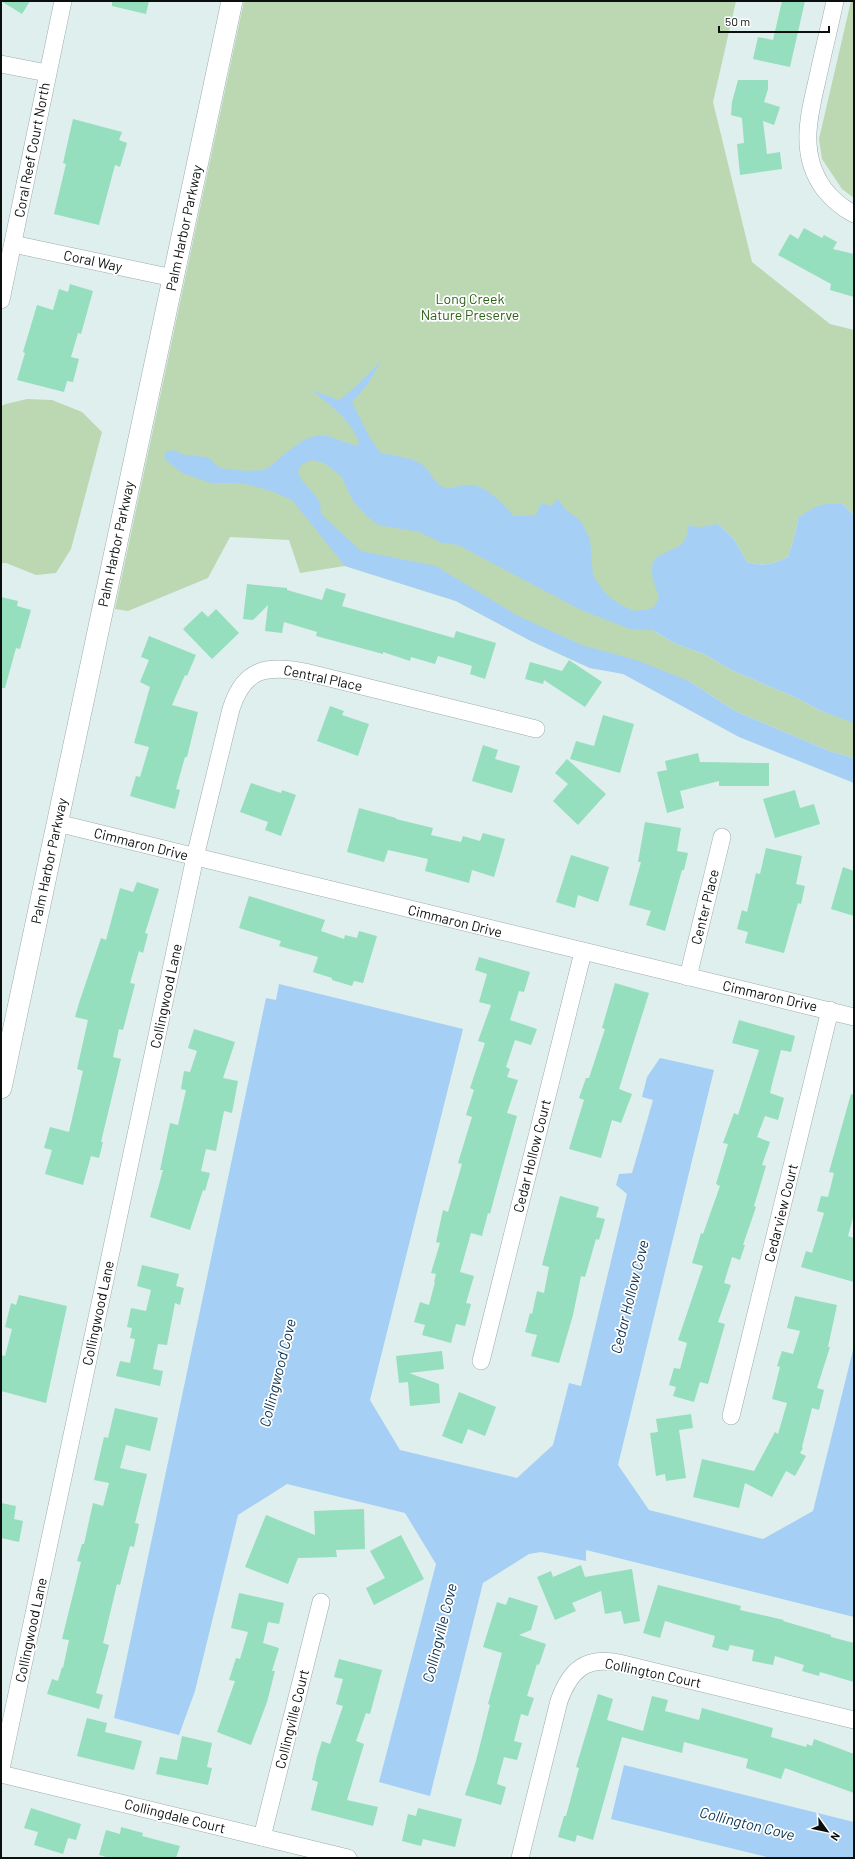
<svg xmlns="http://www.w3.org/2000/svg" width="855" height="1859" viewBox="0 0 855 1859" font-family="Barlow,sans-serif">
	<rect width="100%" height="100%" fill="#dfefee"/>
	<g fill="#bcd8b3">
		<path d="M244,1H736L713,102L752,262L830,324L854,330V515L843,504L798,518L796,531L788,557C774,564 762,567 747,562L734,539L718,524L650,629L676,644L704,654L731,670L797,698L821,711L853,722L854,758L832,752L735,711L689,681L590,668L531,641L456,601L345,566L300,573L289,540L230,537L208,578L128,611L115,609Z"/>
		<path d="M851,1H854V198L842,189L822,159L819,139Z"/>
		<path d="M27,399L52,400L82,412L102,432L71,549L56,573L36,575L6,563H1V406L6,404Z"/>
	</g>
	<g fill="#a6cff5">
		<path d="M381,361L368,384L352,402L370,438L381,453C395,456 413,457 424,466C431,472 434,483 443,487C449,490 457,486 464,485C486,483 500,502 514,516L536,515L541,503L551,506L558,499L566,510L581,521L590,539L593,575L605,593L619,604L634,611L650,609L655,606L659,597C656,588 651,577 652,567C655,546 688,557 688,526L701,527L718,524L734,539L747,562C762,567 774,564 788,557L796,531L798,518C814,506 823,502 843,504L854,515V723L821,711L797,698L731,670L704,654L676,644L652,630L630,629L581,610L458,545L442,543L419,532L378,525L369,518L353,501L341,476L324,463L312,460L302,464L298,471L301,479L320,501L321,514L361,551L436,566L518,616L582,645L636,660L689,681L735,711L832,752L854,758V783L739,737L623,674L590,668L531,641L456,601L345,566L292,500L271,491L250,485L235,483H211L182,473L166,460L164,456L166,452L174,450L184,455L208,457L220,468L247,471L263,470L268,468L292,448L304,440L317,435L328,436L353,445H357L359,443C351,419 330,405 311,390L339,400L353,389Z"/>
		<path d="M279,984L463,1029L370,1400L400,1450L517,1478L553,1445L569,1383L581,1386L627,1194L616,1185L619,1174L632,1173L653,1100L642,1097L647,1077L660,1058L714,1070L618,1465L649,1510L763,1539L813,1511L854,1346V1617L586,1550V1561L541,1552L529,1554L483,1583L430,1796L379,1782L436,1564L405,1513L287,1484L238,1515L195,1691L179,1735L114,1718L266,998L276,1000Z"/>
		<path d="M624,1765L854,1822V1858H771L611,1819Z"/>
	</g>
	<g fill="#95debe">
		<path d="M1,1H30L22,14Z"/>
		<path d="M112,1H149L146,14L112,6Z"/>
		<path d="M782,1H805L790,67L753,59L758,37L773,40Z"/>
		<path d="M738,80H768V89L764,102L780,107L774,125L763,121L767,154L780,152L782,169L740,175L737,144L744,143L742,118L731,115L732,102Z"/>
		<path d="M73,119L122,132L119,140L127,143L120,167L115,165L99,225L54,214L66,164L63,163Z"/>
		<path d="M804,228L822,238L824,235L837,242L833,249L854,254V297L830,290L831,284L778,255L790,234L798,239Z"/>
		<path d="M70,284L93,291L81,334L78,333L71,357L79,359L73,382L67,381L64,392L17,380L25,353L23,352L37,305L53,310L59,289L68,292Z"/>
		<path d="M247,584L287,588V590L322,600L326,588L346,594L342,606L454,638L456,631L496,643L485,679L470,674L472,666L438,656L435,664L411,657L410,661L383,652V654L331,640L316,636L317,632L284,622L282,633L265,631L268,605L253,620L243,619Z"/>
		<path d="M1,597L18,601L17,606L31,610L20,649L16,648L5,688H1Z"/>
		<path d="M216,609L239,633L212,659L183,629L202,611L208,617Z"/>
		<path d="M149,636L196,655L187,676L185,675L172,705L198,712L187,757H185L176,789L180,790L175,809L130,796L136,776L140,777L149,747L134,743L150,687L140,682L149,660L141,657Z"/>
		<path d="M569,660L602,682L585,707L544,680L543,684L525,679L530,662L562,671Z"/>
		<path d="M330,706L344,711L342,715L369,724L358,756L317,741Z"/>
		<path d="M603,715L634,724L620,773L570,759L576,741L594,746Z"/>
		<path d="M483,745L498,750L495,759L520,766L512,793L472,781Z"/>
		<path d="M698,753L700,762L769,763V786H719V781L680,791L684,808L667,813L657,772L667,770L665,761Z"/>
		<path d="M567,759L606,794L578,825L553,801L568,784L555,773Z"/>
		<path d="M251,783L281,793L282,790L296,795L281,836L265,830L268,822L240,812Z"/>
		<path d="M795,790L800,808L814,804L820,824L775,838L763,799Z"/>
		<path d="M359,808L396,818V819L433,828L431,835L461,842L463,836L480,841L483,833L505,839L494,877L472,870L469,883L425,871L428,859L388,850L384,862L347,852Z"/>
		<path d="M645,822L681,828L677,851L688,853L684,870H682L665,931L646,925L651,911L629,905L641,862H638Z"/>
		<path d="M766,848L802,856L796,884L805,886L801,904L798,903L784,953L745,943L748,932L737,929L742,910L747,912L756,873L760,874Z"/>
		<path d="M571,855L609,867L598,902L578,895L575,908L556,902Z"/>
		<path d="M843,867L854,871V916L831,909Z"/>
		<path d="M137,882L159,889L145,933L148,934L143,953L139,951L130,983L135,984L123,1030L119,1029L113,1057L121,1059L101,1142H103L99,1158L91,1156L83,1185L45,1174L52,1150L44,1148L50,1127L69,1132L83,1071L77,1069L88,1020L75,1017L79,1003L101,938L106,940L120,888L133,892Z"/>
		<path d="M249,896L325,920L321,931L344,939L345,935L357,938L359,931L377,936L363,983L354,981L352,986L332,980V978L313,972L318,957L279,946L281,941L239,928Z"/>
		<path d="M479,957L530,972L524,992L519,991L510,1020L537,1029L531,1045L515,1040L506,1067L510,1069L507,1077L518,1080L507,1113L517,1116L498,1184L490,1214L488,1213L482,1236L471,1233L460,1272L474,1276L466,1303L471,1304L465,1326L456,1324L451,1343L422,1335L425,1325L414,1322L420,1302L429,1305L435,1282H434L436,1274L431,1273L440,1243L436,1242L443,1210L448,1212L462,1164L458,1163L472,1117L466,1115L474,1090L470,1088L485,1043L478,1041L491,1005L479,1002L487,974L475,970Z"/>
		<path d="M615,983L649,993L619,1089L632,1094L621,1123L612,1120L601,1158L569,1149L584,1100L579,1098L586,1078H589L605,1029L602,1028Z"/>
		<path d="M739,1020L795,1036L791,1052L781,1050L772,1084L770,1093L784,1098L778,1120L765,1116L757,1137L770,1142L762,1165L766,1166L754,1206L756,1207L743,1245H745L740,1260L732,1257L724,1283L731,1285L718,1322L725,1324L708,1384L700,1382L694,1402L673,1396L676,1387L669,1385L674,1368L680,1369L687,1343L678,1340L703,1266L692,1263L701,1233L703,1234L720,1186L716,1184L728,1144L723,1143L734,1113L738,1115L759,1050L732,1043Z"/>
		<path d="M194,1029L235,1042L223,1078L238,1081L232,1113L224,1111L216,1151L206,1149L201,1171L210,1173L205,1191L203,1190L190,1230L150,1217L163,1170H160L170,1123L178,1125L186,1090L181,1089L184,1071L190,1072L197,1051L188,1048Z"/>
		<path d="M851,1094L854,1095V1214L848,1236L854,1238V1282L801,1267L806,1251L812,1253L824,1213L817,1211L821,1196L828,1197L834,1173L829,1172Z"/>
		<path d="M560,1196L599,1207L596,1217L605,1219L599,1240L596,1239L585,1277L581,1276L573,1315L559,1363L531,1356L537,1335L525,1332L530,1313L532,1314L537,1291L544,1293L549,1267L542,1265Z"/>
		<path d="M142,1265L179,1274L176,1286L184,1288L180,1305L175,1303L167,1345L158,1344L153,1369L163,1371L160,1386L116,1376L120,1361L130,1363L135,1339L130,1338L132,1328L127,1327L131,1308L146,1311L151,1290L137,1286Z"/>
		<path d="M19,1295L67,1306L46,1403L1,1391V1355L5,1356L12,1329L5,1327L11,1303L16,1305Z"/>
		<path d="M795,1296L837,1305L828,1347H830L817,1388L824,1390L819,1410L812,1408L802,1447L803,1448L800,1453L806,1456L795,1476L786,1471L772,1497L745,1483L739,1508L693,1497L702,1459L754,1471L775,1432L778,1434L787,1403L772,1399L780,1367L777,1366L782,1351L793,1354L800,1331L787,1328Z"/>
		<path d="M442,1351L444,1369L409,1373L439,1384L440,1403L410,1406L408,1382L399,1383L396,1356Z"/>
		<path d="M459,1392L496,1407L485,1436L468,1429L462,1444L442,1436Z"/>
		<path d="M115,1408L158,1418L150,1451L126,1445L120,1468L147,1474L135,1523L139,1524L134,1547L130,1546L120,1585L117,1584L103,1643L109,1645L96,1693L103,1695L99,1709L47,1694L52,1679L58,1681L62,1667L63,1668L69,1640L62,1639L81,1562L77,1561L82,1544H84L93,1503L103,1506L109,1483L94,1480L104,1437L108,1438Z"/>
		<path d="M691,1414L693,1428L679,1430L686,1478L666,1481L665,1474L656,1476L650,1433L658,1432L656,1419Z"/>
		<path d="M1,1503L16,1506L14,1519L23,1521L19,1542L1,1538Z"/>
		<path d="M364,1509L365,1549L336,1550L337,1557L298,1558L288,1584L245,1567L266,1515L315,1535L314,1511Z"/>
		<path d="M401,1535L424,1579L374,1605L366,1588L385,1578L370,1551Z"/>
		<path d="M581,1565L585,1577L632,1569L640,1621L624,1624L621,1611L605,1614L601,1591L572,1603L576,1611L555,1620L537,1577L551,1571L553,1577Z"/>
		<path d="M658,1585L741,1606L740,1610L784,1620L783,1621L831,1635V1637L854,1643V1682L820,1672L819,1676L802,1671L804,1665L775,1656L773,1665L752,1661L754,1650L730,1645L728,1651L712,1647L715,1636L665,1621L660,1638L643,1633Z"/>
		<path d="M239,1593L284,1603L279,1624L268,1622L263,1643L279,1648L272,1671H275L267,1702L251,1745L217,1732L235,1681L229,1680L236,1658L240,1659L248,1632L231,1628Z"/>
		<path d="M509,1597L538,1606L531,1630L519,1635L546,1644L539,1665L537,1664L527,1696L534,1698L528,1716L521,1714L514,1741L522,1743L517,1760L504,1757L497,1784L506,1787L501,1805L465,1795L476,1761L490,1705L488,1704L502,1653L483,1647L497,1602L506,1605Z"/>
		<path d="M339,1659L382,1670L370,1714L366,1713L356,1741L364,1744L347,1800L378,1807L373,1826L311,1810L318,1782L312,1780L317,1757L322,1741L330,1744L343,1706L336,1704L343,1679L334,1677Z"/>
		<path d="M598,1694L613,1699L607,1720L643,1731L652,1696L668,1700L665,1711L699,1720L702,1708L773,1728L771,1737L806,1747L807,1744L812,1746L814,1739L854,1754V1793L785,1768L781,1779L746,1768L748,1759L684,1742L682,1753L622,1737L593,1840L577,1835L575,1842L558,1837L564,1816H566L579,1768L576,1767Z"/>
		<path d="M87,1718L107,1723L105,1732L142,1741L134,1770L77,1756Z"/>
		<path d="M182,1736L212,1743L207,1767L212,1768L208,1785L156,1774L160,1757L177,1760Z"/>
		<path d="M31,1808L81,1824L76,1840L68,1838L63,1854L34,1845L38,1832L24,1828Z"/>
		<path d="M418,1808L462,1819L455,1847L423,1839L421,1846L402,1841L408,1814L416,1816Z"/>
		<path d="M121,1827L143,1833L142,1836L180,1846L176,1858H110L99,1855L106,1830L120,1834Z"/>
	</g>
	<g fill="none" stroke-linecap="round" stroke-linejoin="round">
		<g stroke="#9dabab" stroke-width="18">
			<g id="minor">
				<path d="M835,1C830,25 824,48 819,72C810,112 797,152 824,189C832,199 842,208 854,214"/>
				<path d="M1,64L47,73"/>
				<path d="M13,244L173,278"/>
				<path d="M1,300L63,1"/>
				<path d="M57,823L854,1017"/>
				<path d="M688,977L722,837"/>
				<path d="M481,1361L583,952"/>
				<path d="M731,1416L830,1010"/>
				<path d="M1,1769L195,857L231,709C244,668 266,665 305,672L536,729"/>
				<path d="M1,1774L348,1858"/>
				<path d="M262,1837L321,1602"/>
				<path d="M520,1858L559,1701C570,1670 586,1656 619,1663L854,1720"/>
			</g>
		</g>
		<g stroke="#9dabab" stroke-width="22">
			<path id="tertiary" d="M1,1088L232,1"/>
		</g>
		<use href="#minor" stroke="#fff" stroke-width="17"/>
		<use href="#tertiary" stroke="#fff" stroke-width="21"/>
	</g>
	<g text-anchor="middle" stroke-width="3.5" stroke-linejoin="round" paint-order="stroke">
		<g font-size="14" fill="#0b100f" stroke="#fff">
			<text transform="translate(32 150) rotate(-79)" y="5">Coral Reef Court North</text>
			<text transform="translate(184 228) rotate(-78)" y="5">Palm Harbor Parkway</text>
			<text transform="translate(93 261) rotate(12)" y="5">Coral Way</text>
			<text transform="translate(116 544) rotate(-78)" y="5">Palm Harbor Parkway</text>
			<text transform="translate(323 678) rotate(12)" y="5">Central Place</text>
			<text transform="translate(141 844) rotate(14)" y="5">Cimmaron Drive</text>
			<text transform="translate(49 861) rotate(-78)" y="5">Palm Harbor Parkway</text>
			<text transform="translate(705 907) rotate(-76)" y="5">Center Place</text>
			<text transform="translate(455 921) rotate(14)" y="5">Cimmaron Drive</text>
			<text transform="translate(166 996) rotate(-78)" y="5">Collingwood Lane</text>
			<text transform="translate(770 996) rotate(13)" y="5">Cimmaron Drive</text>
			<text transform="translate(532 1156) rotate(-76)" y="5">Cedar Hollow Court</text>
			<text transform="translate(781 1213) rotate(-76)" y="5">Cedarview Court</text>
			<text transform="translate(98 1313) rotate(-78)" y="5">Collingwood Lane</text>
			<text transform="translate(31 1630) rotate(-78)" y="5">Collingwood Lane</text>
			<text transform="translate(653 1673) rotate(12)" y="5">Collington Court</text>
			<text transform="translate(292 1719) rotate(-76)" y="5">Collingville Court</text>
			<text transform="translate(175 1816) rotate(14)" y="5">Collingdale Court</text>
		</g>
		<g font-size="14" fill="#2d5f17" stroke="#fff">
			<text x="470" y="304">Long Creek<tspan x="470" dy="16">Nature Preserve</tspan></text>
		</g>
		<g font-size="15" font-style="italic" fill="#0a3250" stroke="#fff">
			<text transform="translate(630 1297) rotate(-76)" y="5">Cedar Hollow Cove</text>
			<text transform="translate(278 1373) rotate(-76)" y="5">Collingwood Cove</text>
			<text transform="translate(440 1633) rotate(-76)" y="5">Collingville Cove</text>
			<text transform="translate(747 1824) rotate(14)" y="5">Collington Cove</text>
		</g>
	</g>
	<rect width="855" height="1859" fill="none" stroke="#0b100f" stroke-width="4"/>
	<g transform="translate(827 1831) rotate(123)" stroke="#ffffff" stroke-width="3" paint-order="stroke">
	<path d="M0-3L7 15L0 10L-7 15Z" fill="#0b100f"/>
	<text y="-6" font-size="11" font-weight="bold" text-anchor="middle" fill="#0b100f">N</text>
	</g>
	<path d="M719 26v6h110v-6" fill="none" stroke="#0b100f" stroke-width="2"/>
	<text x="725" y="26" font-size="12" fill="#0b100f" stroke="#ffffff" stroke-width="3" paint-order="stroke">50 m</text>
</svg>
